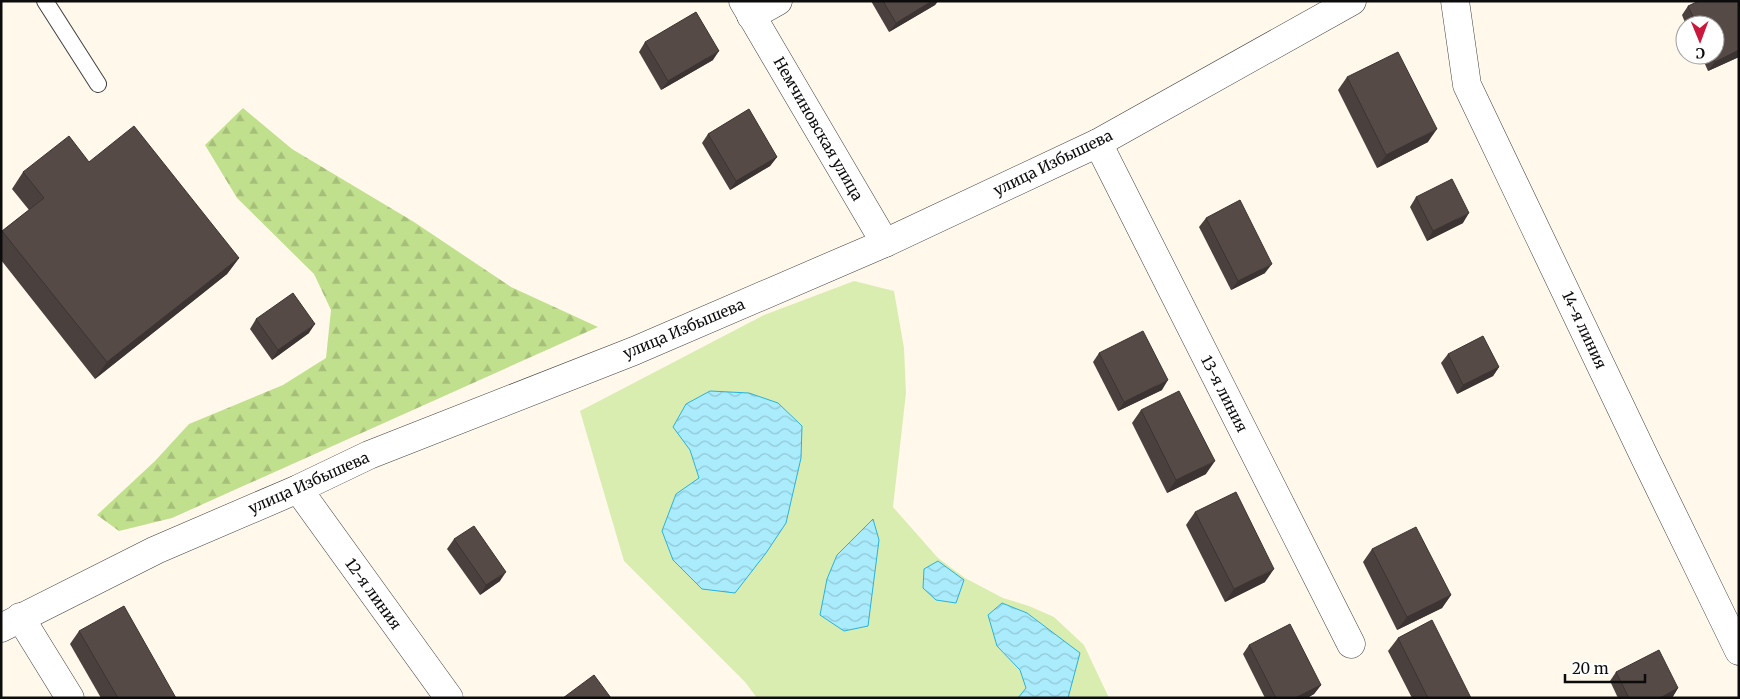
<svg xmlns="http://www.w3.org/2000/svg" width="1740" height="699" viewBox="0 0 1740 699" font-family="Merriweather,serif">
	<defs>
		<pattern id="forest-firs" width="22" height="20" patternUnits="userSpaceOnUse" patternTransform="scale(1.25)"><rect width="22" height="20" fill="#c1e08e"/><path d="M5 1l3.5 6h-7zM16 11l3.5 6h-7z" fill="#a5bf79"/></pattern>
		<pattern id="water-waves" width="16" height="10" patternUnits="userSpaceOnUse" patternTransform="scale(1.25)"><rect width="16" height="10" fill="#aaebfc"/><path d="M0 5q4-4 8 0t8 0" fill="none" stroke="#91c8d7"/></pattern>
	</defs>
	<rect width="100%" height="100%" fill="#fff8eb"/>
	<path fill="#daedb1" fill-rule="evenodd" d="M854,281L894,291L904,348L906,393L893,507L938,558L965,578L1003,598L1029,606L1054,617L1084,645L1109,698H1068L1070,688L1052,632L1027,613L997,646L1020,670L1026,688L1018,698H757L745,682L624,561L580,411L764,315ZM690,450L789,509L786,523L673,560L662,531L676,494L699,479Z"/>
	<path fill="url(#forest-firs)" d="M243,108L292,149L414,222L511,287L598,327L172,518L119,531L97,515L155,461L189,424L283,385L326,358L331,310L314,274L237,198L205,145Z"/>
	<g fill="url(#water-waves)" stroke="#29b2db">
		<path d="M710,391L749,393L778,403L802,426L801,458L786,523L766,553L735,593L702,589L673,560L662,531L676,494L699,478L690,450L673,427L686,404Z"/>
		<path d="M873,519L879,540L868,626L844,631L820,615L827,579L837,555Z"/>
		<path d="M938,561L964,580L956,603L936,600L923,588L924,569Z"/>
		<path d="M1002,603L1027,613L1080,653L1068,698H1018L1026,688L1020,670L997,646L988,615Z"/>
	</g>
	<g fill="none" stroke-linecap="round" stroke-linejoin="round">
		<g stroke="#3f3f3f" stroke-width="18">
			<path id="lane" d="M45,1L98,84"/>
		</g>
		<g stroke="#3f3f3f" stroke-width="29">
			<g id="street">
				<path d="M743,1L885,243"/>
				<path d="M1455,1L1467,85L1645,458L1739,651"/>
				<path d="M751,16L778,1"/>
				<path d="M1098,143L1351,644"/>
				<path d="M298,489L449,698"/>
				<path d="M20,617L70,698"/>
				<path d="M1,628L156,550L298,489L369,455L634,351L885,243L1098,143L1352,1"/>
			</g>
		</g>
		<use href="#lane" stroke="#fff" stroke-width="16"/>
		<use href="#street" stroke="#fff" stroke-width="28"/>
	</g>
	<g fill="#4a403d">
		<path d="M871,1H938L935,5L889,32Z"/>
		<path d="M1739,5V57L1708,71L1701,55H1715V25H1686L1682,15L1688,6Z"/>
		<path d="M645,42L713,60L661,90L639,52Z"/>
		<path d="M1347,77L1428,142L1377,168L1338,90Z"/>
		<path d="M708,134L777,157L770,166L730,190L702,143Z"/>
		<path d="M89,162L239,258L227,274L95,379L1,260V232L29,210L12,189L23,172Z"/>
		<path d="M1416,197L1463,223L1427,241L1410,207Z"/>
		<path d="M1206,218L1265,273L1231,290L1199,227Z"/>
		<path d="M256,319L309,333L272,360L250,329Z"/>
		<path d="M1099,353L1162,390L1118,411L1093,362Z"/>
		<path d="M1448,354L1499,367L1493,376L1457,394L1441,363Z"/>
		<path d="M1141,410L1206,474L1167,493L1132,423Z"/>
		<path d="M1195,512L1265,582L1225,602L1186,525Z"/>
		<path d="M454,539L500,581L480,595L447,549Z"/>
		<path d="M1372,549L1451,595L1442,608L1397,630L1363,562Z"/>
		<path d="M79,631L176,698H101L70,644Z"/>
		<path d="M1398,638L1471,698H1412L1388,651Z"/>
		<path d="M1249,645L1321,685L1314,694L1307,698H1265L1243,654Z"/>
		<path d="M1616,672L1678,688L1672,698H1618L1610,681Z"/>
	</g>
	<g fill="#3c3432">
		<path d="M932,1H938L935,5L889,32L896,23Z"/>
		<path d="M1739,50V57L1708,71L1715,62Z"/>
		<path d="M719,51L713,60L661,90L668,81Z"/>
		<path d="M1437,129L1428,142L1377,168L1386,155Z"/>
		<path d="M777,157L770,166L730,190L736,181Z"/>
		<path d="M1469,213L1463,223L1427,241L1433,231Z"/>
		<path d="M239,258L227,274L95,379L107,362Z"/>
		<path d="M1272,264L1265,273L1231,290L1238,281Z"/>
		<path d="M315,324L309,333L272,360L278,350Z"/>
		<path d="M1499,367L1493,376L1457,394L1463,385Z"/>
		<path d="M1168,380L1162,390L1118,411L1124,402Z"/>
		<path d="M1215,461L1206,474L1167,493L1176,480Z"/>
		<path d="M1274,569L1265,582L1225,602L1234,589Z"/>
		<path d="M506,572L500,581L480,595L486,585Z"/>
		<path d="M1451,595L1442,608L1397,630L1407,617Z"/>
		<path d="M1321,685L1314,694L1307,698H1295Z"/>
		<path d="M1678,688L1672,698H1660Z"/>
	</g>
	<g fill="#564a47" stroke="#3c3432">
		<path d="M883,1H932L896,23Z"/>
		<path d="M1699,1H1737L1739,5V50L1715,62L1712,55H1715V25H1697L1688,6Z"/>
		<path d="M696,12L719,51L668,81L645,42Z"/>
		<path d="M1398,52L1437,129L1386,155L1347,77Z"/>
		<path d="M749,109L777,157L736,181L708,134Z"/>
		<path d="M134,126L239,258L107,362L2,231L44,198L23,172L69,136L89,162Z"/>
		<path d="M1452,179L1469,213L1433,231L1416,197Z"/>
		<path d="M1240,200L1272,264L1238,281L1206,218Z"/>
		<path d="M293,293L315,324L278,350L256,319Z"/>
		<path d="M1143,331L1168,380L1124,402L1099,353Z"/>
		<path d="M1483,336L1499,367L1463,385L1448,354Z"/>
		<path d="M1179,391L1215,461L1176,480L1141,410Z"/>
		<path d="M1236,492L1274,569L1234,589L1195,512Z"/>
		<path d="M474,526L506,572L486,585L454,539Z"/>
		<path d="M1416,527L1451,595L1407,617L1372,549Z"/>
		<path d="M124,606L176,698H118L79,631Z"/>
		<path d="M1432,620L1471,698H1428L1398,638Z"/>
		<path d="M1290,624L1321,685L1295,698H1276L1249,645Z"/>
		<path d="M1659,650L1678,688L1660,698H1629L1616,672Z"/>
		<path d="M594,675L611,698H563Z"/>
	</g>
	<g text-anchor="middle" stroke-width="5" stroke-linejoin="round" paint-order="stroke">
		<g font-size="15" fill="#0c0c0c" stroke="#fff">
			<text transform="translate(818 129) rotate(60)" y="5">Немчиновская улица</text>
			<text transform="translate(1053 163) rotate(-26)" y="5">улица Избышева</text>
			<text transform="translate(684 329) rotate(-23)" y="5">улица Избышева</text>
			<text transform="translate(1584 330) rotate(65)" y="5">14-я линия</text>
			<text transform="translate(1224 394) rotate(63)" y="5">13-я линия</text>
			<text transform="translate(309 483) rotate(-24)" y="5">улица Избышева</text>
			<text transform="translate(373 594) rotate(54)" y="5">12-я линия</text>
		</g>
	</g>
	<rect width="1740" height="699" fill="none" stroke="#0c0c0c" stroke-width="5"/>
	<g transform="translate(1700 40) rotate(179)"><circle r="24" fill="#ffffff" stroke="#9e9e9e"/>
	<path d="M0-4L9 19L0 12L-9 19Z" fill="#c9173d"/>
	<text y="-8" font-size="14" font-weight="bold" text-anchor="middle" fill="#0c0c0c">С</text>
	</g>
	<path d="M1565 674v8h80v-8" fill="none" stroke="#0c0c0c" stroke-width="2.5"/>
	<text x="1572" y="674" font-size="15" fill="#0c0c0c" stroke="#ffffff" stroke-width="4" paint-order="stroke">20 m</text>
</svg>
